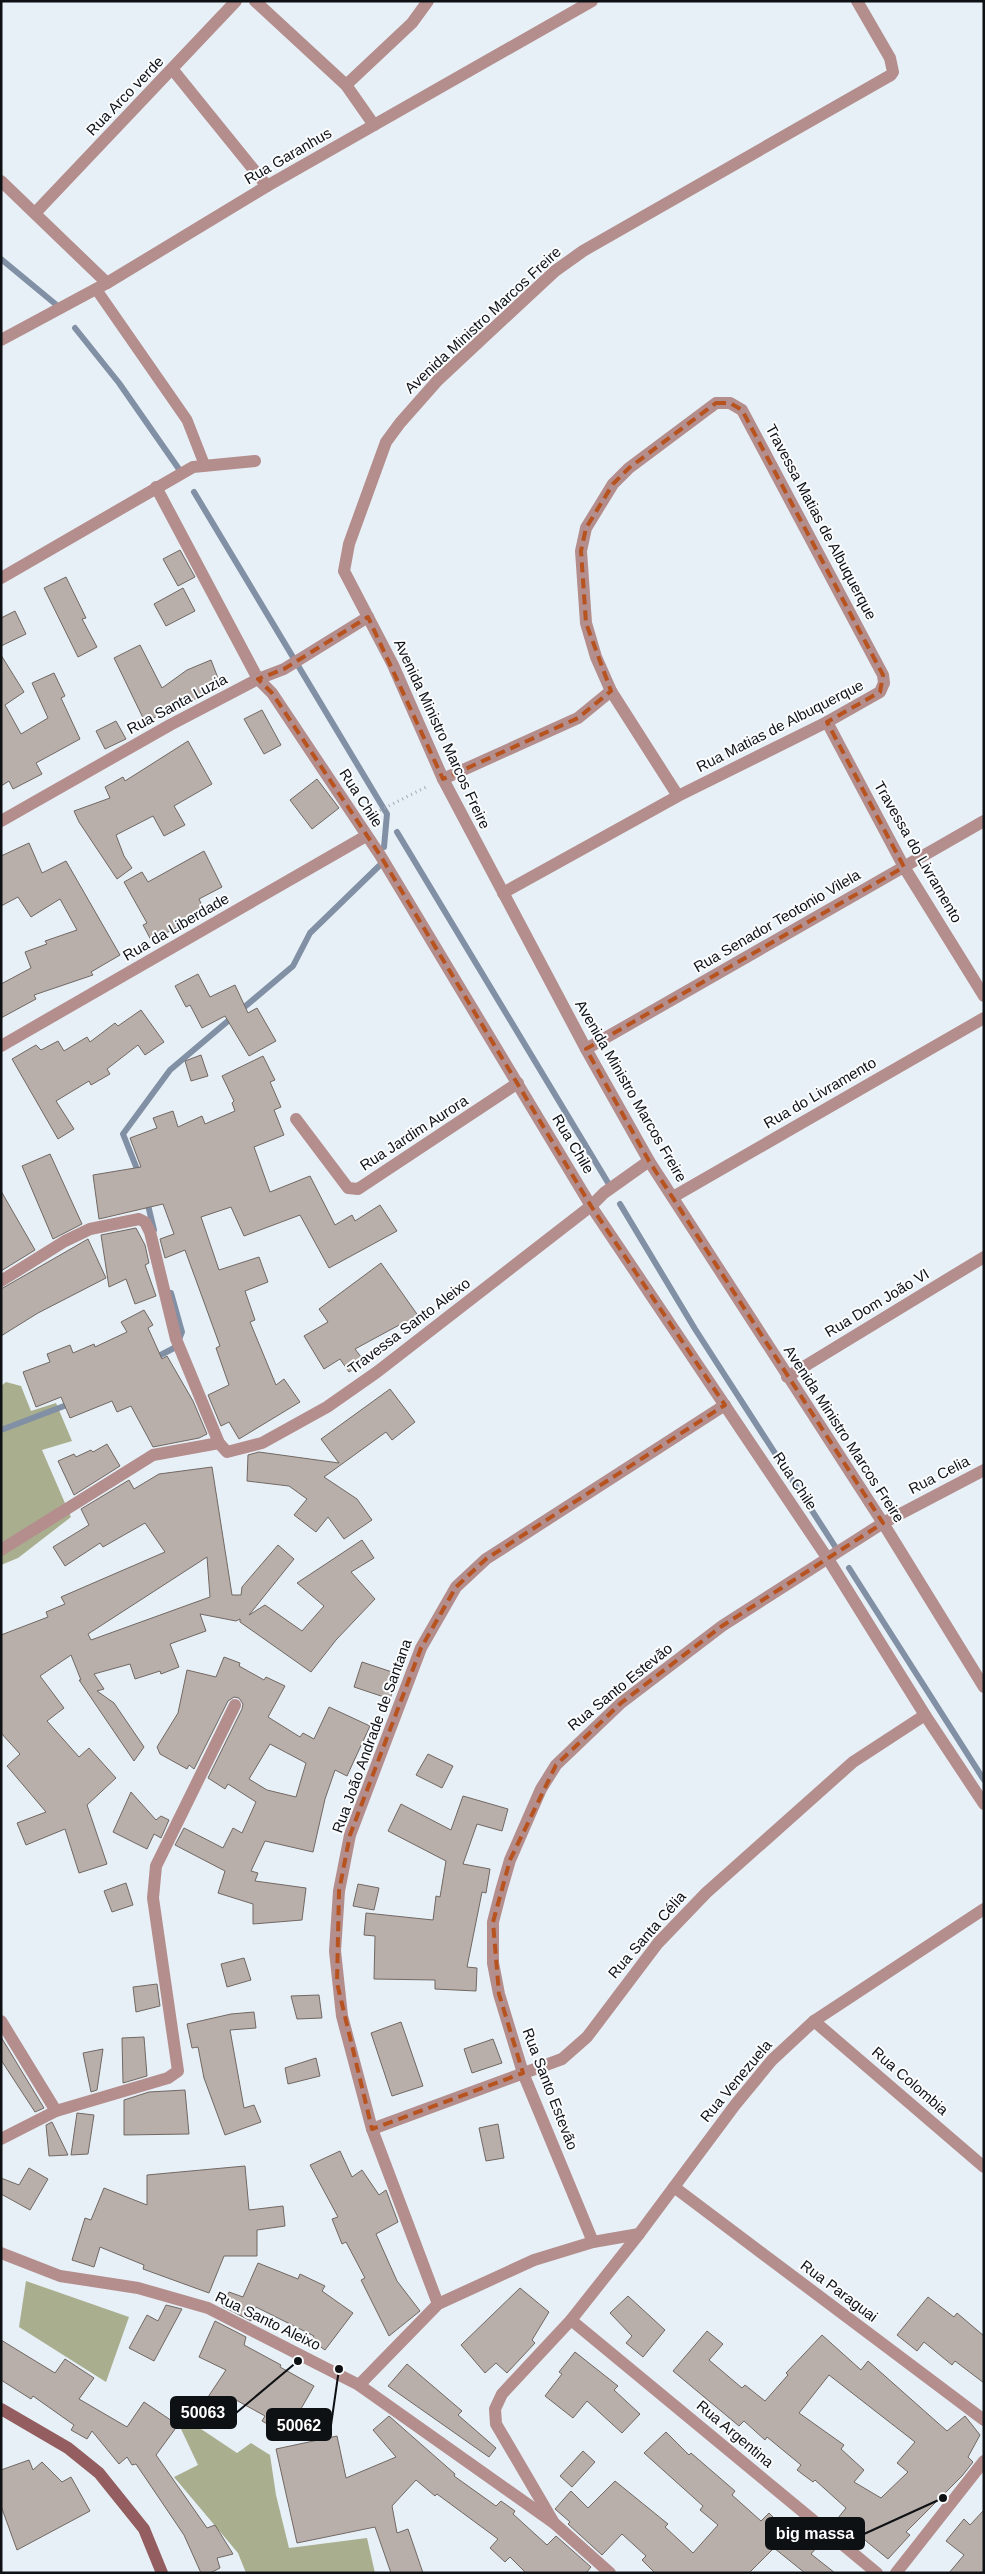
<svg xmlns="http://www.w3.org/2000/svg" width="985" height="2574" viewBox="0 0 985 2574" font-family="Arial,sans-serif">
	<rect width="100%" height="100%" fill="#e7f0f7"/>
	<g fill="#a9ae8e">
		<path d="M6,1382L21,1386L31,1411L56,1403L72,1441L42,1450L71,1517L18,1558L1,1565V1386Z"/>
		<path d="M26,2281L129,2317L106,2382L19,2327Z"/>
		<path d="M192,2423L237,2453L251,2443L270,2455L276,2495L289,2548L367,2538L375,2573H246L238,2553L174,2477L198,2465L181,2429Z"/>
	</g>
	<g fill="none" stroke-linecap="round" stroke-linejoin="round">
		<g stroke="#8190a4" stroke-width="6">
			<path d="M1,259L59,307"/>
			<path d="M75,328L119,383L181,472"/>
			<path d="M194,492L387,814L384,847"/>
			<path d="M397,832L610,1186"/>
			<path d="M139,1174L123,1134L170,1070L293,966L310,933L379,866"/>
			<path d="M147,1201L154,1230"/>
			<path d="M620,1204L695,1329L838,1551"/>
			<path d="M153,1359L176,1347L182,1332L171,1293"/>
			<path d="M1,1430L72,1403"/>
			<path d="M849,1568L984,1780"/>
		</g>
	</g>
	<g fill="#b9afaa" stroke="#716863" fill-rule="evenodd">
		<path d="M180,550L195,577L178,586L163,559Z"/>
		<path d="M66,577L86,618L82,619L97,647L78,657L44,588Z"/>
		<path d="M183,588L195,611L166,626L154,604Z"/>
		<path d="M15,611L26,634L1,646V618Z"/>
		<path d="M140,645L162,688L187,670L211,660L221,686L202,694L184,707L182,705L145,722L114,658Z"/>
		<path d="M1,655L24,692L5,705L21,734L48,718L32,683L54,673L65,696L61,698L80,739L36,763L42,774L13,789L9,781L1,786Z"/>
		<path d="M262,710L281,745L264,754L244,719Z"/>
		<path d="M116,721L126,739L105,749L96,731Z"/>
		<path d="M188,741L212,784L174,806L185,825L164,836L153,816L116,835L124,856L132,868L117,879L79,822L74,811L110,798L105,787L123,777L125,781Z"/>
		<path d="M317,779L339,808L312,829L290,800Z"/>
		<path d="M29,843L42,873L66,861L120,955L91,972L93,975L34,995L36,999L1,1018V984L31,968L25,952L47,944L45,941L77,930L60,899L31,917L18,897L1,906V856Z"/>
		<path d="M204,851L222,887L199,899L206,914L151,940L143,925L147,923L124,882L142,872L148,882Z"/>
		<path d="M198,974L210,997L235,985L248,1013L257,1008L276,1041L249,1056L225,1016L202,1028L190,1005L186,1007L175,986Z"/>
		<path d="M141,1010L164,1042L145,1055L138,1045L107,1069L110,1074L91,1085L89,1081L56,1101L74,1129L58,1139L12,1059L36,1045L41,1050L58,1041L64,1051L87,1037L90,1042L115,1023L118,1026Z"/>
		<path d="M201,1055L208,1076L191,1081L185,1061Z"/>
		<path d="M263,1056L275,1080L270,1082L281,1107L274,1110L284,1135L254,1147L270,1192L310,1176L335,1225L352,1215L355,1221L380,1205L397,1231L329,1268L300,1215L244,1236L231,1207L201,1217L219,1270L259,1257L268,1282L245,1291L255,1320L250,1322L276,1385L284,1379L300,1402L239,1439L229,1422L221,1426L208,1395L229,1385L216,1348L220,1346L185,1250L165,1258L160,1239L174,1234L163,1204L99,1219L93,1175L141,1167L130,1138L157,1128L153,1118L173,1111L178,1127L202,1116L205,1124L235,1111L232,1103L234,1101L222,1076Z"/>
		<path d="M50,1154L82,1224L53,1239L22,1166Z"/>
		<path d="M1,1191L35,1250L1,1271Z"/>
		<path d="M136,1228L145,1245L149,1263L145,1265L156,1296L135,1304L126,1279L109,1287L101,1235Z"/>
		<path d="M88,1239L106,1278L38,1313L1,1336V1289Z"/>
		<path d="M381,1263L419,1317L403,1328L401,1324L355,1349L364,1361L349,1372L340,1359L324,1369L304,1336L328,1322L319,1309Z"/>
		<path d="M144,1310L153,1325L148,1328L162,1359L167,1356L193,1401L207,1434L199,1438L153,1447L131,1406L117,1412L112,1401L70,1418L61,1397L36,1407L23,1372L50,1362L47,1354L70,1345L73,1353L94,1344L95,1347L127,1332L121,1322Z"/>
		<path d="M390,1389L415,1422L392,1440L386,1432L324,1477L357,1499L372,1520L344,1539L328,1517L316,1532L294,1515L307,1499L289,1486L247,1481L248,1455L259,1452L339,1463L321,1439Z"/>
		<path d="M107,1444L120,1466L74,1495L58,1461L74,1454L76,1457L91,1450L93,1452Z"/>
		<path d="M212,1467L232,1595H241L242,1587L278,1545L294,1559L249,1615L265,1605L302,1631L324,1606L297,1583L362,1540L374,1558L351,1572L375,1599L336,1640L311,1672L240,1622V1619L236,1621L200,1614L206,1631L170,1644L179,1667L161,1674L160,1671L135,1679L130,1664L94,1674L104,1689L97,1691L114,1703L144,1747L134,1761L79,1680H81L71,1655L40,1676L64,1708L47,1721L79,1757L89,1748L116,1778L87,1805L107,1864L79,1873L65,1829L26,1845L17,1823L46,1812L7,1766L20,1754L1,1733V1635L48,1617L46,1612L65,1604L61,1597L165,1552L145,1523L103,1547L100,1543L65,1566L53,1547L89,1525L81,1509L129,1480L134,1489L159,1474ZM207,1557L210,1597L91,1640L88,1634Z"/>
		<path d="M224,1657L240,1663L239,1666L264,1680L266,1677L285,1686L268,1717L300,1737L303,1733L314,1739L329,1707L370,1726L347,1776L335,1770L325,1799L313,1852L265,1841L251,1871L258,1873L255,1881L306,1888L302,1920L253,1924V1904L218,1893L225,1871L175,1845L184,1828L223,1848L233,1828L242,1833L256,1802L228,1784L225,1789L208,1778L242,1709L243,1704L239,1698L234,1697L228,1701L194,1769L189,1765L187,1769L160,1754L157,1747L178,1713L187,1670L216,1677ZM270,1744L306,1763L296,1797L267,1790L249,1779Z"/>
		<path d="M362,1662L398,1674L390,1699L354,1687Z"/>
		<path d="M428,1754L453,1766L442,1788L416,1775Z"/>
		<path d="M131,1792L156,1820L161,1816L169,1820L161,1838L154,1834L147,1849L113,1832Z"/>
		<path d="M463,1796L508,1809L502,1831L477,1824L463,1864L490,1869L486,1893L482,1892L467,1967L477,1968L476,1991L435,1989V1980L374,1979L375,1936L364,1935L366,1913L433,1920L436,1896L440,1897L446,1861L388,1831L401,1804L451,1830Z"/>
		<path d="M126,1883L133,1905L112,1912L104,1891Z"/>
		<path d="M358,1884L379,1888L374,1910L353,1906Z"/>
		<path d="M244,1958L251,1980L227,1987L221,1964Z"/>
		<path d="M157,1984L160,2006L136,2012L133,1987Z"/>
		<path d="M319,1995L322,2018L297,2019L291,1996Z"/>
		<path d="M254,2012L256,2028L230,2030L244,2108L254,2105L261,2122L225,2135L204,2078L198,2047L192,2048L187,2024L231,2014Z"/>
		<path d="M401,2022L423,2086L392,2096L371,2033Z"/>
		<path d="M1,2037L44,2108L35,2112L1,2060Z"/>
		<path d="M144,2037L147,2076L123,2083L122,2038Z"/>
		<path d="M493,2039L502,2063L472,2073L464,2049Z"/>
		<path d="M103,2049L97,2090L91,2092L83,2053Z"/>
		<path d="M316,2058L320,2076L288,2084L285,2068Z"/>
		<path d="M185,2090L189,2134L124,2135V2100L149,2092Z"/>
		<path d="M77,2113L94,2115L88,2154L71,2155Z"/>
		<path d="M52,2122L68,2155L49,2156L46,2125Z"/>
		<path d="M498,2124L504,2158L486,2161L479,2128Z"/>
		<path d="M340,2151L352,2177L362,2170L379,2195L386,2190L398,2222L376,2234L397,2281L420,2311L389,2336L361,2280L365,2278L346,2242L342,2244L332,2219L338,2217L310,2165Z"/>
		<path d="M245,2166L249,2210L283,2206L285,2226L257,2230V2256H224L209,2293L143,2269L144,2265L100,2247L94,2267L72,2260L85,2218L91,2220L104,2188L147,2205V2175Z"/>
		<path d="M29,2168L48,2179L30,2210L1,2194V2178L19,2185Z"/>
		<path d="M258,2263L298,2279L300,2274L325,2286L322,2291L353,2313L325,2350L311,2340L314,2336L256,2307L251,2321L222,2306L229,2292L243,2297Z"/>
		<path d="M520,2288L549,2312L532,2340L535,2343L507,2373L496,2363L485,2373L461,2345Z"/>
		<path d="M628,2296L665,2330L643,2357L626,2343L632,2336L610,2313Z"/>
		<path d="M928,2297L954,2317L957,2313L984,2336V2383L955,2361L952,2365L924,2342L917,2351L897,2335Z"/>
		<path d="M166,2305L182,2309L154,2361L129,2348L147,2315L158,2321Z"/>
		<path d="M215,2321L246,2337L244,2345L281,2365L280,2367L314,2386L286,2435L262,2421L265,2416L236,2400L219,2426L198,2412L226,2370L199,2357Z"/>
		<path d="M707,2331L723,2344L709,2360L742,2388L745,2385L765,2401L788,2375L786,2373L822,2335L861,2370L868,2361L947,2431L965,2416L980,2435L968,2457L973,2462L962,2476L906,2532L910,2535L888,2559L838,2518L846,2508L815,2480L813,2482L797,2470L801,2465L767,2437L765,2440L744,2421L739,2426L673,2371ZM829,2375L915,2442L897,2463L908,2472L881,2498L854,2482L864,2470L841,2449L844,2445L799,2413Z"/>
		<path d="M1,2340L55,2373L65,2359L94,2378L79,2399L127,2427L144,2402L178,2425L156,2455L207,2528L215,2525L233,2554L217,2558L220,2568L210,2573H201L184,2535L136,2464L132,2465L127,2457L119,2464L92,2431L87,2439L71,2430L74,2425L33,2396L31,2399L1,2380Z"/>
		<path d="M575,2352L618,2386L614,2390L640,2414L622,2433L587,2401L573,2418L545,2396L562,2374L559,2372Z"/>
		<path d="M407,2364L462,2411L458,2415L496,2448L489,2457L388,2386Z"/>
		<path d="M389,2416L455,2474L454,2476L496,2506L501,2501L515,2511L513,2514L547,2545L556,2536L591,2567L586,2573H526L510,2557L505,2562L490,2548L498,2539L437,2494L435,2496L416,2480L392,2506L397,2533L408,2529L423,2573H391L375,2527L297,2543L276,2449L337,2436L346,2478L396,2457L373,2430Z"/>
		<path d="M666,2432L689,2455L691,2453L735,2491L732,2495L761,2521L769,2513L792,2536L796,2531L817,2547L811,2554L835,2573H805L774,2548L749,2573H655L642,2560L646,2556L622,2534L602,2555L568,2524L570,2522L555,2509L571,2491L588,2508L615,2481L668,2524L665,2527L693,2553L718,2525L700,2510L703,2506L644,2453Z"/>
		<path d="M583,2451L595,2462L572,2487L560,2476Z"/>
		<path d="M29,2460L33,2470L42,2462L62,2482L71,2477L90,2511L17,2550L1,2506V2470Z"/>
		<path d="M984,2510V2573H949L964,2555L946,2541L964,2519L970,2525Z"/>
	</g>
	<g fill="none" stroke-linecap="round" stroke-linejoin="round">
		<path stroke="#a3aab0" stroke-width="3" stroke-dasharray="1 4" stroke-linecap="butt" d="M371,815L428,786"/>
		<path stroke="#b48d8d" stroke-width="11" d="M96,289L187,420L205,466"/>
		<g stroke="#b48d8d" stroke-width="12">
			<path d="M255,1L346,85L374,125"/>
			<path d="M857,1L890,58L893,72L891,75L583,251L555,271L438,380L400,423L386,442L349,544L344,571L393,665L443,779L586,1049L649,1161L883,1523L984,1687"/>
			<path d="M173,70L267,186"/>
			<path d="M346,85L412,23L428,1"/>
			<path d="M1,181L107,283"/>
			<path d="M36,212L236,1"/>
			<path d="M1,340L107,283L267,186L592,1"/>
			<path d="M156,487L258,679L272,693L380,855L591,1206L828,1559L925,1715L984,1804"/>
			<path d="M1,578L193,467L255,461"/>
			<path d="M827,722L904,867L984,996"/>
			<path d="M443,779L578,718L611,691"/>
			<path d="M1,821L170,725L258,679L284,669L368,617"/>
			<path d="M503,893L678,796L827,722L880,692L884,683L883,675L742,410L730,403H716L629,468L613,484L586,528L581,551L586,623L596,657L611,691L678,796"/>
			<path d="M1,1046L366,836"/>
			<path d="M586,1049L984,821"/>
			<path d="M296,1119L348,1188L358,1189L518,1083"/>
			<path d="M673,1197L984,1018"/>
			<path d="M1,1281L65,1241L90,1229L139,1219L145,1222L150,1232L176,1339L219,1443L227,1452L262,1443L327,1407L377,1372L591,1206L604,1193L649,1161"/>
			<path d="M787,1377L984,1257"/>
			<path d="M1,1550L153,1455L219,1443"/>
			<path d="M1,2021L56,2111"/>
			<path d="M814,2021L984,2167"/>
			<path d="M372,2129L562,2059L587,2037L658,1943L706,1893L853,1762L925,1715"/>
			<path d="M1,2139L56,2111L168,2078L178,2071L153,1898L156,1866L235,1705"/>
			<path d="M674,2187L984,2420"/>
			<path d="M593,2242L523,2073L499,1994L493,1963V1922L501,1891L510,1860L541,1789L556,1765L621,1703L722,1626L883,1523L984,1470"/>
			<path d="M1,2253L60,2276L138,2288L208,2308L359,2385L554,2523L610,2573"/>
			<path d="M438,2304L372,2129L342,2016L335,1951L339,1891L350,1835L421,1648L456,1587L486,1559L725,1405"/>
			<path d="M571,2320L877,2573"/>
			<path d="M359,2385L438,2304L534,2260L593,2242L639,2234"/>
			<path d="M554,2523L496,2424L495,2409L502,2394L571,2320L639,2234L735,2105L772,2060L814,2021L984,1909"/>
			<path d="M896,2573L984,2461"/>
		</g>
		<path stroke="#945d5f" stroke-width="12" d="M1,2409L68,2448L99,2473L144,2529L162,2573"/>
	</g>
	<path fill="none" stroke="#b7531f" stroke-width="4" stroke-dasharray="10 6" stroke-linejoin="round" d="M716,403H730L742,410L883,675L880,692L827,722L904,867L586,1049L649,1161L883,1523L722,1626L621,1703L556,1765L510,1860L493,1922L499,1994L523,2073L372,2129L337,1983L339,1891L350,1835L421,1648L456,1587L486,1559L725,1405L591,1206L380,855L272,693L258,679L284,669L368,617L443,779L578,718L611,691L586,623L581,551L586,528L613,484L629,468Z"/>
	<g text-anchor="middle" stroke-width="4" stroke-linejoin="round" paint-order="stroke">
		<g font-size="15" fill="#0e1114" stroke="#fafcfe">
			<text transform="translate(125 96) rotate(-46)" y="5">Rua Arco verde</text>
			<text transform="translate(288 156) rotate(-30)" y="5">Rua Garanhus</text>
			<text transform="translate(483 320) rotate(-43)" y="5">Avenida Ministro Marcos Freire</text>
			<text transform="translate(821 522) rotate(62)" y="5">Travessa Matias de Albuquerque</text>
			<text transform="translate(177 704) rotate(-28)" y="5">Rua Santa Luzia</text>
			<text transform="translate(780 726) rotate(-27)" y="5">Rua Matias de Albuquerque</text>
			<text transform="translate(442 734) rotate(65)" y="5">Avenida Ministro Marcos Freire</text>
			<text transform="translate(361 798) rotate(57)" y="5">Rua Chile</text>
			<text transform="translate(918 852) rotate(60)" y="5">Travessa do Livramento</text>
			<text transform="translate(777 921) rotate(-30)" y="5">Rua Senador Teotonio Vilela</text>
			<text transform="translate(176 927) rotate(-30)" y="5">Rua da Liberdade</text>
			<text transform="translate(631 1091) rotate(60)" y="5">Avenida Ministro Marcos Freire</text>
			<text transform="translate(820 1093) rotate(-30)" y="5">Rua do Livramento</text>
			<text transform="translate(414 1133) rotate(-33)" y="5">Rua Jardim Aurora</text>
			<text transform="translate(573 1144) rotate(59)" y="5">Rua Chile</text>
			<text transform="translate(877 1303) rotate(-31)" y="5">Rua Dom João VI</text>
			<text transform="translate(409 1326) rotate(-37)" y="5">Travessa Santo Aleixo</text>
			<text transform="translate(844 1434) rotate(57)" y="5">Avenida Ministro Marcos Freire</text>
			<text transform="translate(939 1475) rotate(-27)" y="5">Rua Celia</text>
			<text transform="translate(795 1481) rotate(56)" y="5">Rua Chile</text>
			<text transform="translate(620 1687) rotate(-39)" y="5">Rua Santo Estevão</text>
			<text transform="translate(372 1736) rotate(-70)" y="5">Rua João Andrade de Santana</text>
			<text transform="translate(647 1935) rotate(-49)" y="5">Rua Santa Célia</text>
			<text transform="translate(736 2081) rotate(-50)" y="5">Rua Venezuela</text>
			<text transform="translate(910 2081) rotate(41)" y="5">Rua Colombia</text>
			<text transform="translate(550 2089) rotate(69)" y="5">Rua Santo Estevão</text>
			<text transform="translate(839 2291) rotate(37)" y="5">Rua Paraguai</text>
			<text transform="translate(268 2321) rotate(26)" y="5">Rua Santo Aleixo</text>
			<text transform="translate(735 2434) rotate(40)" y="5">Rua Argentina</text>
		</g>
	</g>
	<path fill="none" stroke="#0e1114" stroke-width="2" d="M298 2361L236 2413M339 2369L331 2425M943 2498L864 2534"/>
	<g fill="#0e1114" stroke="#fafcfe" stroke-width="2">
		<circle cx="298" cy="2361" r="5"/>
		<circle cx="339" cy="2369" r="5"/>
		<circle cx="943" cy="2498" r="5"/>
	</g>
	<g fill="#0e1114" stroke="#0e1114" stroke-width="2">
		<rect x="171" y="2397" width="65" height="31" rx="5"/>
		<rect x="267" y="2409" width="64" height="31" rx="5"/>
		<rect x="766" y="2518" width="98" height="31" rx="5"/>
	</g>
	<g font-size="16" text-anchor="middle" font-weight="bold" fill="#fff">
		<text x="203" y="2418">50063</text>
		<text x="299" y="2431">50062</text>
		<text x="815" y="2539">big massa</text>
	</g>
	<rect width="985" height="2574" fill="none" stroke="#0e1114" stroke-width="5"/>
</svg>
